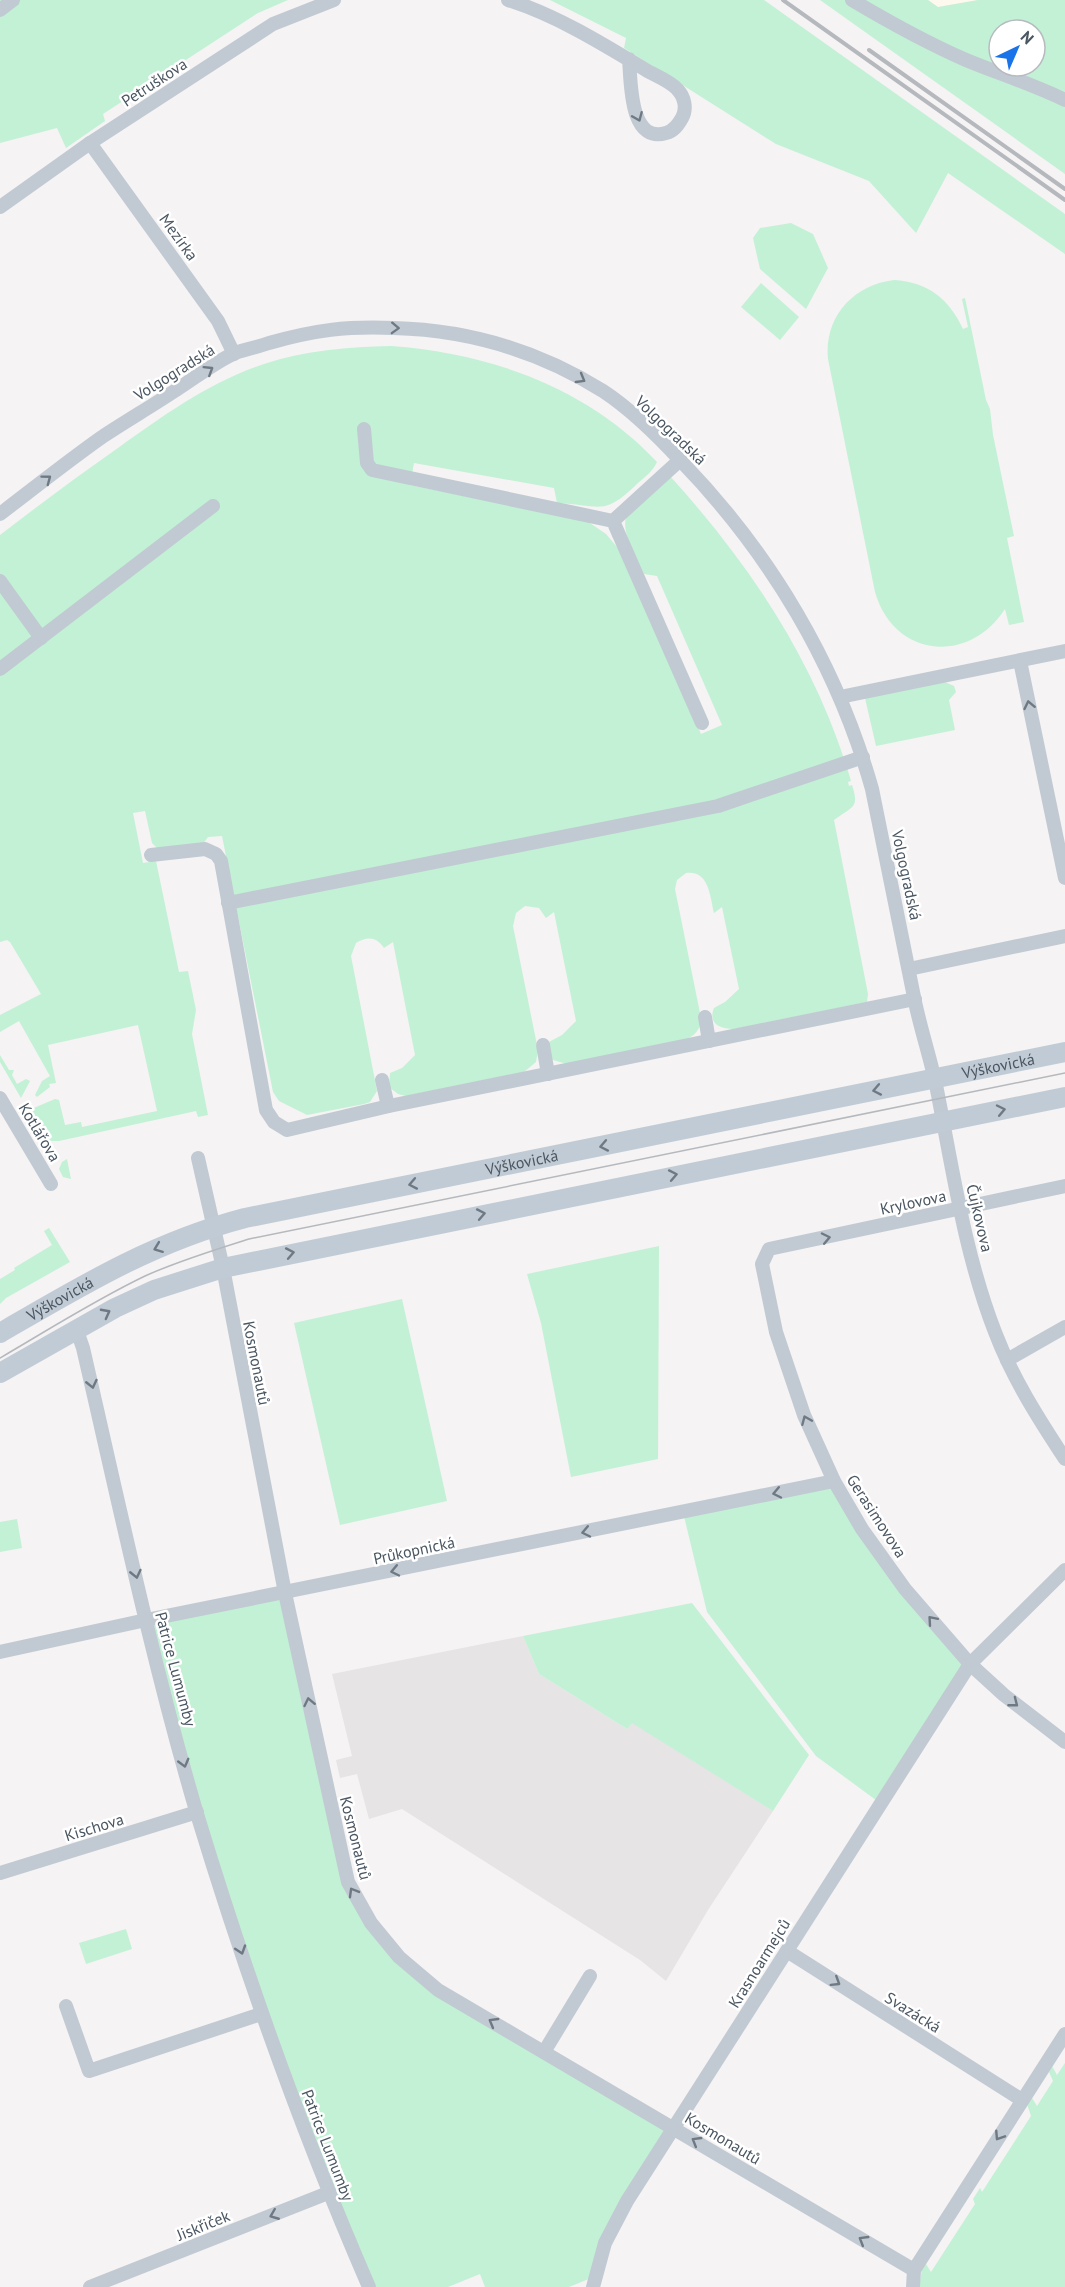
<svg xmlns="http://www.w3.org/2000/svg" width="1065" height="2287" viewBox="0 0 1065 2287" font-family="'PT Sans',sans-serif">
	<rect width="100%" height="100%" fill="#f5f3f3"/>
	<path fill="#fdf9ef" d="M928,0H978L938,7Z"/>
	<path fill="#e6e4e5" d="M523,1636L539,1674L627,1729L632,1722L773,1811L708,1910L666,1981L640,1960L402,1809L369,1819L357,1774L340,1778L336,1760L352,1756L332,1674Z"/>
	<g fill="#c3f1d5" fill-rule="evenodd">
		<path d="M0,0H288L258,13L103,114L105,121L66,148L57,128L0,143Z"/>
		<path d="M550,0H764L1065,214V254L948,173L916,233L869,181L776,144L624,48L626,38Z"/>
		<path d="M820,0H928L938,7L978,0H1065V174ZM999,30H1035V66H999Z"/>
		<path d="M791,223L813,234L828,268L806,309L760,269L753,238L760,228Z"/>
		<path d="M894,280C928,282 949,299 963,329L968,327L962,299L965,298L986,400L990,409L993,435L1014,536L1007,538L1024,622L1009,625L1005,609C969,665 894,658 875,592L828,359C824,317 853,285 894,280Z"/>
		<path d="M761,283L799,317L780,340L741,307Z"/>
		<path d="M391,346C490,353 588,388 657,462C653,471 645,477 638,483C603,517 602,505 557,503L554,488L414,463L410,485L587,521L606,534L623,554L701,734L722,725L657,576L644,574C637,560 618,528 628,513C637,500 657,486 669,475C750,564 817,664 851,781L848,782L849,786L852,785C860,809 852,806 834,820L868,994L867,1002L734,1029C719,1029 708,1023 714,1008L725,1002L739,989L722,907L714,913C710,896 709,870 686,873L677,880L675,889L701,1018C700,1029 697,1034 687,1039L567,1064L553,1060L549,1056V1042L562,1035L576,1021L554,912L546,918L539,908L525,906L516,913L513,926L538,1050L536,1062L524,1072L406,1096L398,1094L389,1087L390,1073L402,1068L415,1055L393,942L384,948C377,937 367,936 356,943L351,956L377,1091L370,1102L364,1104L307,1115L279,1101L273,1092L222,836L208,837L203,844L159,850L152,843L145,811L133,813L143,863L156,861L179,972L188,971L196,1010L192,1034L208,1115L198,1117L196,1111L59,1141C45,1142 28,1136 34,1120L29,1110L55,1099L59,1100L65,1125L81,1122L82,1127L157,1111L138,1025L48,1045L56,1083L49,1084L50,1087L37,1097L35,1095L42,1081L50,1076L19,1021L0,1032V1015L41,994L10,942L7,940L0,942V535C39,505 78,476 118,448C164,415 210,382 264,364C305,350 349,347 391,346Z"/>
		<path d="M945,682L954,686L956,692L949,700L955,730L876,746L865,698Z"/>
		<path d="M0,1055L9,1070H14L12,1075L17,1084L26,1079L30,1081L21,1098L0,1062Z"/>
		<path d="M67,1159L71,1179L63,1177L59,1169L62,1162Z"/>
		<path d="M49,1228L70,1262L6,1298L0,1304V1279L15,1270L14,1268L52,1245L44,1231Z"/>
		<path d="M659,1246L658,1459L571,1477L541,1323L527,1274Z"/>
		<path d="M402,1299L447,1501L340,1525L294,1323Z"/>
		<path d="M834,1481L862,1529L970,1664L880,1803L816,1756L707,1612L683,1512Z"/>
		<path d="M17,1519L22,1548L0,1552V1522Z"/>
		<path d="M285,1593L348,1882L371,1923L438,1990L674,2128L627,2201L596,2276L569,2287H485L480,2274L448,2287H368L261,2017L146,1620Z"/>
		<path d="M692,1603L809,1755L773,1811L632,1723L627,1729L539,1674L523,1636Z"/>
		<path d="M126,1929L132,1949L86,1964L79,1943Z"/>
		<path d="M1065,2063V2287H919L922,2268L926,2264L931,2272L975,2204L973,2199L980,2188L982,2192L1031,2116L1027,2104L1032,2098L1037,2106L1053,2081L1049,2072L1052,2066L1057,2075Z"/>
	</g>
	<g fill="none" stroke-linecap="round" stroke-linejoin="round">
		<g stroke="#c1cad2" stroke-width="14">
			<path d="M508,0C556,15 603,44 646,70C656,76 670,81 677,89C685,97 687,109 682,118C678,125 674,131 666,133C629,144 631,81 629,59"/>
			<path d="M852,0C889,22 927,43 966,60C1000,74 1032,84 1065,100"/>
			<path d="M0,10L13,0"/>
			<path d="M90,143L218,321L234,354"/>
			<path d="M0,207L90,143L273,24L334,0"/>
			<path d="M364,429L367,463L372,470L613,521L702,723"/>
			<path d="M0,514C34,488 68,461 102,437C126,421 152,406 176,390C195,378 215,362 235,353C246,349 258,347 269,343C315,330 346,326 394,328C470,330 539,351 603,391C632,410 657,435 681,461C770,553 837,665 872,789C886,858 900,928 914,997C920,1028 931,1059 937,1090C953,1171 965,1255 995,1332C1012,1377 1038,1418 1065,1459"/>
			<path d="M613,521L680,460"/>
			<path d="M0,581L41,638"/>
			<path d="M1020,661L1065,878"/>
			<path d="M0,669L213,506"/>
			<path d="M840,697L1065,651"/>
			<path d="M151,855L205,849L216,854L221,861L266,1110L274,1122L287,1130L389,1106L915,999"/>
			<path d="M228,903L718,806L863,757"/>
			<path d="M909,969L1065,936"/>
			<path d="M705,1017L709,1041"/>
			<path d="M543,1045L548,1074"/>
			<path d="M382,1080L388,1106"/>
			<path d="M0,1098L51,1184"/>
			<path d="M198,1158L223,1268L285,1593L348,1882L371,1923L399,1957L438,1990L914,2270"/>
			<path d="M1065,1186L769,1249L762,1264L776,1332L804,1415L834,1481L862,1529L905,1589L970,1664L1004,1695L1065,1742"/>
			<path d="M76,1328L83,1348C119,1504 152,1661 197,1814C246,1975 302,2133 369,2287"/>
			<path d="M1007,1360L1065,1327"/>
			<path d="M0,1652L146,1620L834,1481"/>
			<path d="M0,1873L197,1812"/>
			<path d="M787,1951L1022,2100"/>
			<path d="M66,2006L89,2071L261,2014"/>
			<path d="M544,2052L590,1976"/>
			<path d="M90,2287L328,2193"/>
			<path d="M593,2287L605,2243L627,2201L970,1664L1065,1570"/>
			<path d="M913,2287L914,2270L1065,2034"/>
		</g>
		<g stroke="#c1cbd6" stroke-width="20">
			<path id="s1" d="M0,1333C81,1286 153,1242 245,1218L1065,1052"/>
			<path d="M0,1373L115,1308L154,1290L223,1268L1065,1097"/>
		</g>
		<path stroke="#b5b8bd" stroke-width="1.5" d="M0,1358C48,1330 95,1300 145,1276C178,1261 214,1250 249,1239L1065,1073"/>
		<g stroke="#b5b8bd" stroke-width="4">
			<path d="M783,0L1065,200"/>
			<path d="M869,50L1065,189"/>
		</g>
	</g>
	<defs><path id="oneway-chevron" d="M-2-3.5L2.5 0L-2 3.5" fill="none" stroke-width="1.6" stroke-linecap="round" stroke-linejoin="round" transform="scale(1.5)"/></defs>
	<g stroke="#6e7983">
		<use href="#oneway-chevron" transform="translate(638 117) rotate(67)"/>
		<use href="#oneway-chevron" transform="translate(395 328) rotate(2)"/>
		<use href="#oneway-chevron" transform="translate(209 370) rotate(-32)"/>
		<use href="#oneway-chevron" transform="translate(581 379) rotate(30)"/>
		<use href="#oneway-chevron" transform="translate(47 479) rotate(-37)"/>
		<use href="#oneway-chevron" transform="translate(1029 705) rotate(-102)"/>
		<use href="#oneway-chevron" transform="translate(826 1238) rotate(-12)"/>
		<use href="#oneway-chevron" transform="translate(92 1384) rotate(77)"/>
		<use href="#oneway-chevron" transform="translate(806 1420) rotate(-113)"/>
		<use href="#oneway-chevron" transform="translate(777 1493) rotate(168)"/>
		<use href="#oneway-chevron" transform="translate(586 1532) rotate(168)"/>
		<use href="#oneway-chevron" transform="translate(395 1571) rotate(168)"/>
		<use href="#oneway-chevron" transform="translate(136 1574) rotate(77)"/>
		<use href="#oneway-chevron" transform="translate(932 1620) rotate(-131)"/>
		<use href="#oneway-chevron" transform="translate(309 1702) rotate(-102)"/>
		<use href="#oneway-chevron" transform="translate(1014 1703) rotate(38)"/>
		<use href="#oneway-chevron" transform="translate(184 1763) rotate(75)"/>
		<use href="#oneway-chevron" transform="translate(353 1892) rotate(-120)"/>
		<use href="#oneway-chevron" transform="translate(241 1950) rotate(72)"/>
		<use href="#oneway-chevron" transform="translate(836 1982) rotate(32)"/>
		<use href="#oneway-chevron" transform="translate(493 2022) rotate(-150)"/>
		<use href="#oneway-chevron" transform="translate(999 2136) rotate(123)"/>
		<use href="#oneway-chevron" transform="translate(696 2141) rotate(-149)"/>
		<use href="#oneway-chevron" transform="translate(274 2215) rotate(158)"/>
		<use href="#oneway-chevron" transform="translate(863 2240) rotate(-149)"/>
	</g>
	<g stroke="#6e7984">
		<use href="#oneway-chevron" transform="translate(877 1090) rotate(169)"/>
		<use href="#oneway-chevron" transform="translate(1001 1110) rotate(-12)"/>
		<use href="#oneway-chevron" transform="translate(604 1146) rotate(169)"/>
		<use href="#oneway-chevron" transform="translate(673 1175) rotate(-11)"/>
		<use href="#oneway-chevron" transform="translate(413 1184) rotate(169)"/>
		<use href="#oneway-chevron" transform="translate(481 1214) rotate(-11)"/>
		<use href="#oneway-chevron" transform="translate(158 1248) rotate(159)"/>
		<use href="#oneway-chevron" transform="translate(290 1253) rotate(-11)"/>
		<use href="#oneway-chevron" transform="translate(106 1313) rotate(-28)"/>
	</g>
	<g text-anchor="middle" stroke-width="5" stroke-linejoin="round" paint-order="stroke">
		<g font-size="16" fill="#4a5661" stroke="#fff">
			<text transform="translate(154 82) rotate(-33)" y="6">Petruškova</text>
			<text transform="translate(179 237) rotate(54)" y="6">Mezírka</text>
			<text transform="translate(174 372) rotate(-32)" y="6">Volgogradská</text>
			<text transform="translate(671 430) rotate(44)" y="6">Volgogradská</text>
			<text transform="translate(907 875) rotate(78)" y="6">Volgogradská</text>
			<text dy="6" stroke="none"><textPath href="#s1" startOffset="1040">Výškovická</textPath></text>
			<text transform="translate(40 1132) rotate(59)" y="6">Kotlářova</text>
			<text dy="6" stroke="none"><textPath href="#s1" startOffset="554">Výškovická</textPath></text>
			<text transform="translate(913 1202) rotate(-12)" y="6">Krylovova</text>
			<text transform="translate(980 1218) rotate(77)" y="6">Čujkovova</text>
			<text dy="6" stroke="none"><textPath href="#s1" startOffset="69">Výškovická</textPath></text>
			<text transform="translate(257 1363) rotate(79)" y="6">Kosmonautů</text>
			<text transform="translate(877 1516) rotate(57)" y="6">Gerasimovova</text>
			<text transform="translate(414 1550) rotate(-12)" y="6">Průkopnická</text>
			<text transform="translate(176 1669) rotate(75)" y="6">Patrice Lumumby</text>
			<text transform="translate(94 1827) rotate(-17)" y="6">Kischova</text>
			<text transform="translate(356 1838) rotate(76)" y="6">Kosmonautů</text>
			<text transform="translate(759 1963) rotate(-58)" y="6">Krasnoarmejců</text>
			<text transform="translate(913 2012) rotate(32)" y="6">Svazácká</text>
			<text transform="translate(723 2138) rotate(31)" y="6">Kosmonautů</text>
			<text transform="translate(328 2145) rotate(69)" y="6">Patrice Lumumby</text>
			<text transform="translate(203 2225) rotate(-22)" y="6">Jiskřiček</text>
		</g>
	</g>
	<g transform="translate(1017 48) rotate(44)"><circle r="28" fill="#ffffff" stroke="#b7bbc0" stroke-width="1.5"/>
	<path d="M0-4.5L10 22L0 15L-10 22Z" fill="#1a73e8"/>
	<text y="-9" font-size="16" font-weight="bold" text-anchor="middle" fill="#4a5661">N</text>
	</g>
</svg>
